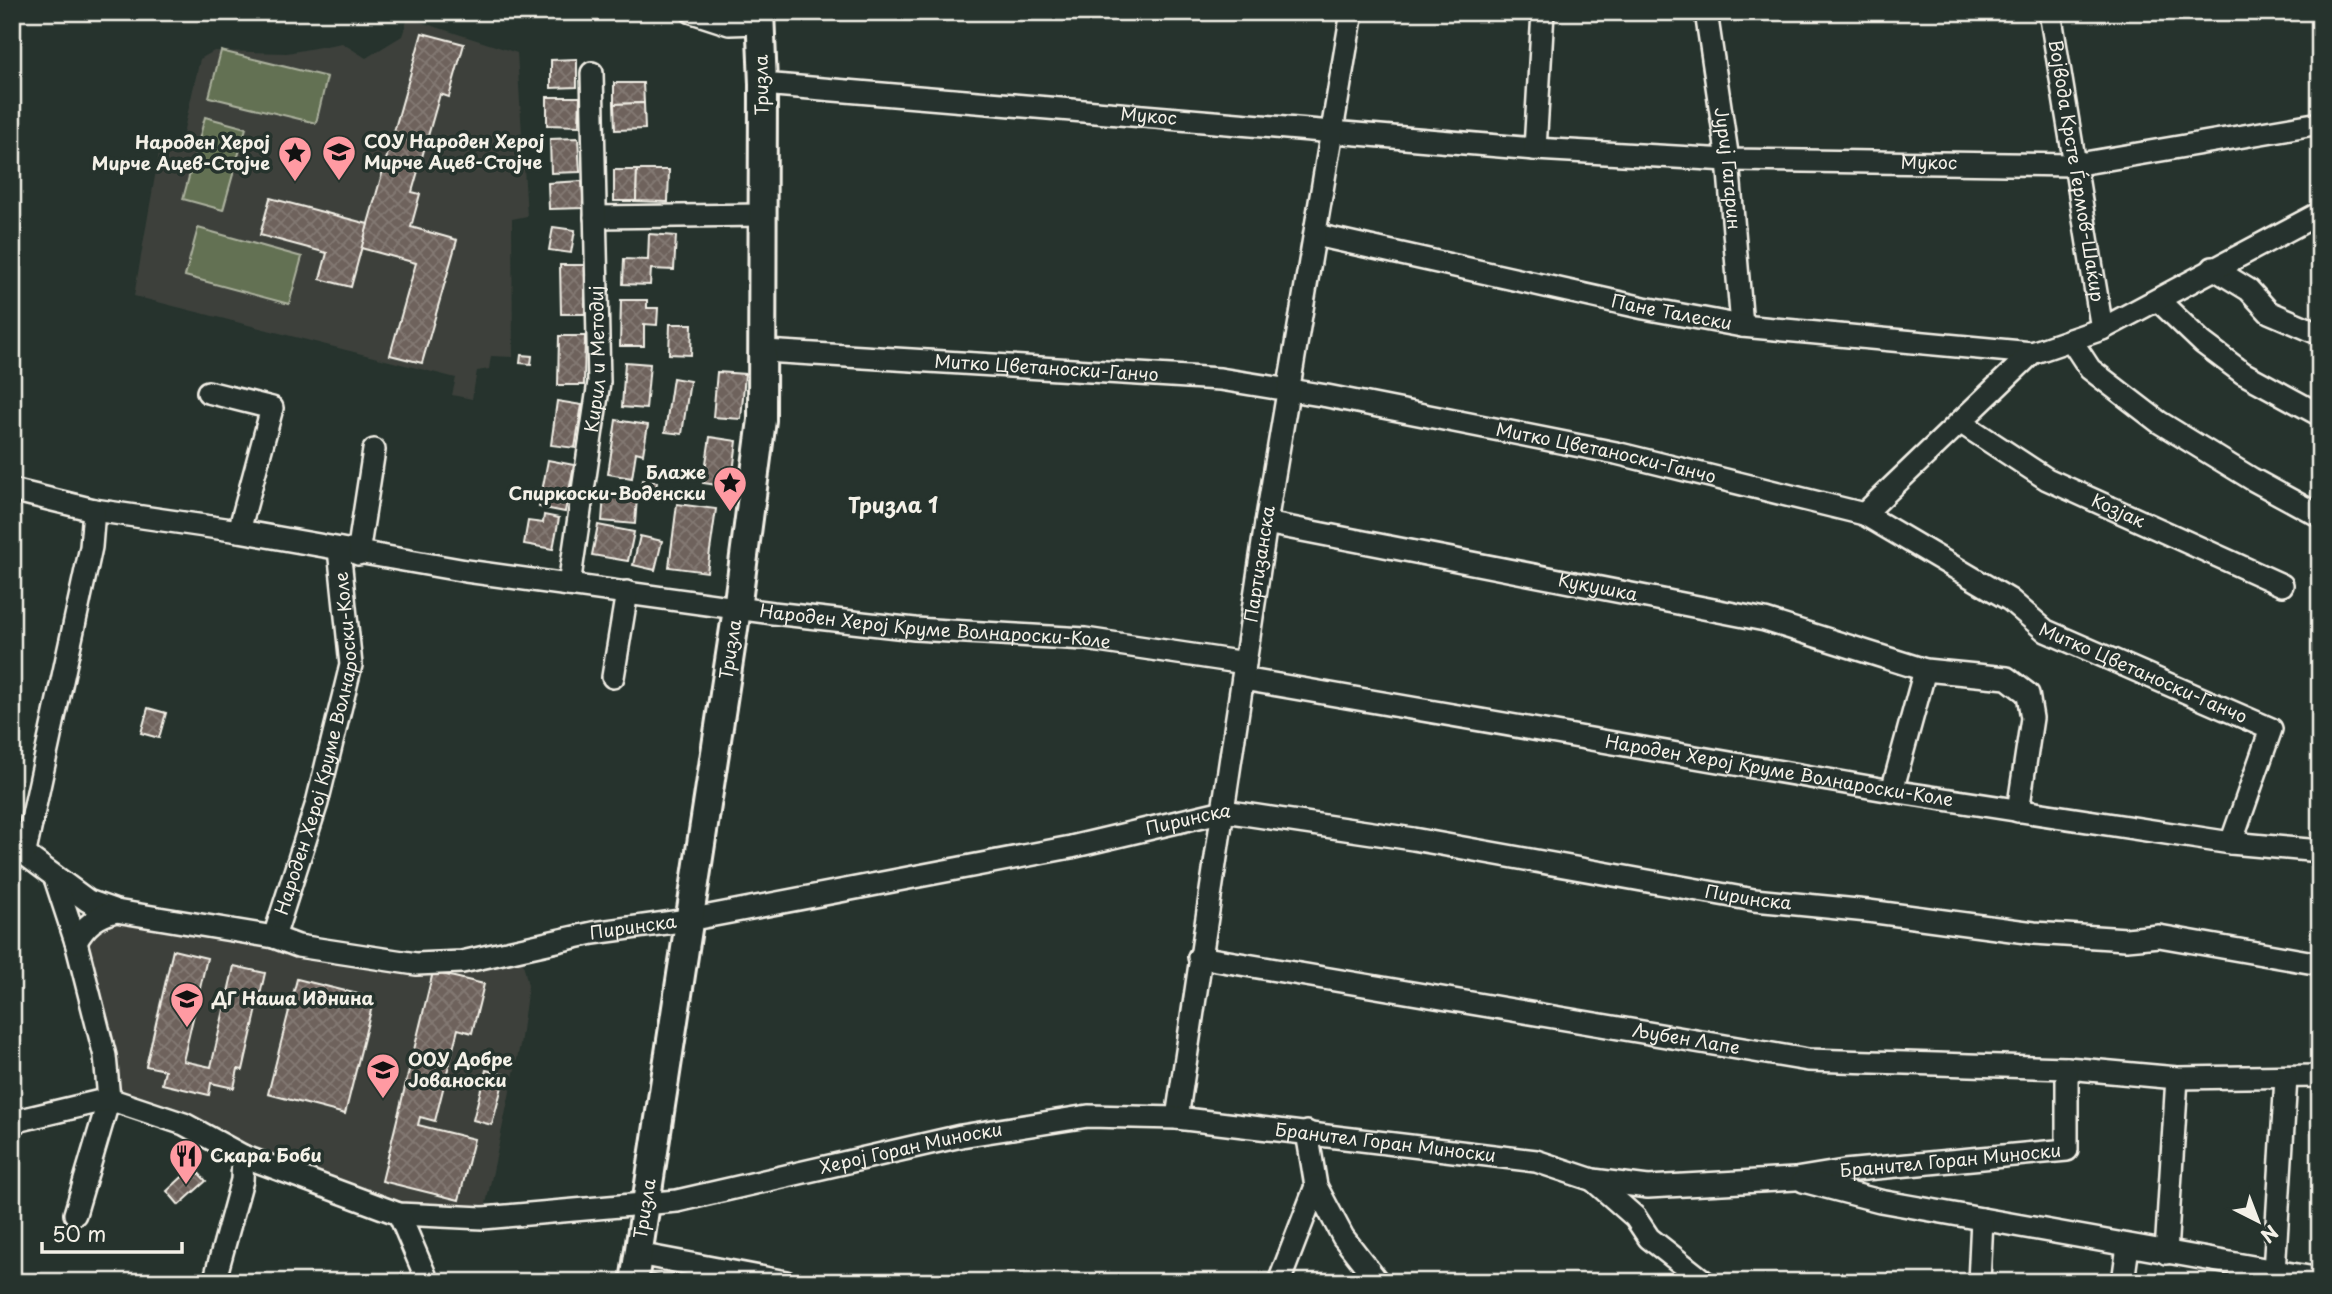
<svg xmlns="http://www.w3.org/2000/svg" width="2332" height="1294" viewBox="0 0 2332 1294" font-family="'Playpen Sans',sans-serif">
	<defs>
		<pattern id="cemetery-stones" width="16" height="16" patternUnits="userSpaceOnUse" patternTransform="scale(1.75)"><rect width="16" height="16" fill="#637153"/><path d="M2 7V4a2 2 0 0 1 4 0v3zM10 15v-3a2 2 0 0 1 4 0v3z" fill="#555a4c"/></pattern>
		<pattern id="building-cross-hatch" width="8" height="8" patternUnits="userSpaceOnUse" patternTransform="scale(1.75)"><rect width="8" height="8" fill="#6e625c"/><path d="M0 0l8 8M0 8l8-8" fill="none" stroke="#837973"/></pattern>
	</defs>
	<rect width="100%" height="100%" fill="#26332d"/>
	<filter id="ink" filterUnits="userSpaceOnUse"><feTurbulence type="fractalNoise" baseFrequency=".0143" numOctaves="2"/><feDisplacementMap in="SourceGraphic" scale="14" xChannelSelector="R" yChannelSelector="G"/><feConvolveMatrix kernelMatrix="1 2 1 2 8 2 1 2 1" color-interpolation-filters="sRGB"/></filter>
	<g filter="url(#ink)">
		<g fill="#3c413b">
			<path d="M408,18L517,53L527,216L512,219L513,357L491,356L489,369L477,371L472,399L452,395L456,378L134,296L161,142L180,147L200,59L214,51L287,53L342,43L366,58L402,36Z"/>
			<path d="M102,915L365,957L520,949L528,986L520,1045L483,1218L399,1214L109,1099L91,1002L85,927Z"/>
		</g>
		<path fill="url(#cemetery-stones)" stroke="#acb19e" stroke-width="2" d="M685,1261L786,1282H680Z"/>
		<g fill="#637153" stroke="#acb19e" stroke-width="2">
			<path d="M221,51L327,77L316,123L209,97Z"/>
			<path d="M205,117L246,128L223,210L183,199Z"/>
			<path d="M198,228L302,257L289,304L185,276Z"/>
		</g>
		<g fill="url(#building-cross-hatch)" stroke="#f4f1e8" stroke-width="2">
			<path d="M422,33L464,44L449,97L440,94L412,192L420,194L411,227L457,240L422,363L390,355L416,263L361,248Z"/>
			<path d="M577,59V87L551,88V60Z"/>
			<path d="M614,83H643L644,103L614,104Z"/>
			<path d="M547,97H580L579,126L547,125Z"/>
			<path d="M644,103L645,129L615,130L614,104Z"/>
			<path d="M578,138L580,172L551,173L550,139Z"/>
			<path d="M614,170H637L636,201H614Z"/>
			<path d="M637,170H669L668,202L636,201Z"/>
			<path d="M582,181L584,208L549,209L548,183Z"/>
			<path d="M270,198L368,224L351,287L320,279L327,253L260,235Z"/>
			<path d="M553,227L575,230L571,253L549,250Z"/>
			<path d="M649,234L676,236L674,270L651,269L650,285L623,284L624,259L648,260Z"/>
			<path d="M560,265H585V314H561Z"/>
			<path d="M621,300H647V308H658L657,325L644,324V346H620Z"/>
			<path d="M670,324H692L691,355L669,354Z"/>
			<path d="M559,336H585L584,385H558Z"/>
			<path d="M521,355L532,356L531,364L520,363Z"/>
			<path d="M625,362L650,364L646,409L622,407Z"/>
			<path d="M717,372L745,374L741,419L713,417Z"/>
			<path d="M673,378L690,381L682,434L665,432Z"/>
			<path d="M557,401L582,405L575,448L551,445Z"/>
			<path d="M616,420L648,425L643,454L636,452L632,478L608,474Z"/>
			<path d="M710,437L737,441L731,487L703,483Z"/>
			<path d="M548,460L574,465L565,512L539,507Z"/>
			<path d="M642,480L657,482L655,496L640,493Z"/>
			<path d="M604,495L637,498L635,524L602,521Z"/>
			<path d="M677,504L716,509L707,572L669,567Z"/>
			<path d="M544,515L559,518L553,549L524,544L528,521L543,523Z"/>
			<path d="M598,525L634,532L628,561L592,555Z"/>
			<path d="M640,536L662,541L655,570L633,565Z"/>
			<path d="M148,708L166,713L159,738L141,733Z"/>
			<path d="M173,950L207,958L183,1061L211,1067L234,966L265,973L243,1070L238,1069L234,1088L211,1083L209,1095L162,1084L165,1070L146,1066Z"/>
			<path d="M433,972L484,984L472,1033L458,1029L435,1121L420,1117L418,1125L474,1139L459,1200L382,1181Z"/>
			<path d="M297,979L374,998L345,1114L268,1094Z"/>
			<path d="M486,1070L505,1075L492,1125L473,1120Z"/>
			<path d="M193,1167L206,1181L179,1205L167,1191Z"/>
			<path d="M648,1274L680,1279V1282H647Z"/>
		</g>
		<g fill="none" stroke-linecap="round" stroke-linejoin="round">
			<g stroke="#f4f1e8" stroke-width="26">
				<g id="minor">
					<path d="M692,12L729,24L760,23"/>
					<path id="s1" d="M1706,12L1728,160L1742,326"/>
					<path id="s2" d="M2050,12L2102,329"/>
					<path id="s3" d="M763,84L1535,149L1728,160L2073,165L2320,123"/>
					<path d="M1535,149L1543,12"/>
					<path d="M595,217L763,215"/>
					<path id="s4" d="M1316,235L1644,308L1742,326L2032,353"/>
					<path d="M2213,268L2249,290L2269,312L2320,334"/>
					<path d="M2158,300L2203,343L2243,373L2320,415"/>
					<path d="M2071,340L2090,369L2159,422L2252,479L2320,516"/>
					<path id="s5" d="M765,351L1220,379L1327,396L1616,453L1864,514L2010,600L2046,631L2271,729L2231,843"/>
					<path d="M208,392L272,408L239,531"/>
					<path id="s6" d="M1960,422L2047,479L2282,585"/>
					<path id="s7" d="M12,490L94,510L239,531L466,571L773,613L915,629L1085,639L1245,663"/>
					<path d="M1864,514L2032,353L2102,329L2320,213"/>
					<path id="s8" d="M1266,523L1765,620L1925,670L2007,678L2028,694L2032,718L2018,811"/>
					<path d="M358,554L374,450"/>
					<path id="s9" d="M569,585L599,382L592,73"/>
					<path d="M613,677L627,592"/>
					<path id="s10" d="M1243,679L1892,791L2231,843L2320,851"/>
					<path d="M1892,791L1925,670"/>
					<path d="M15,847L88,901L116,911"/>
					<path d="M25,852L91,547L94,510"/>
					<path d="M55,878L76,942L105,1056L109,1099L75,1214"/>
					<path id="s11" d="M274,937L317,803L351,665L339,549"/>
					<path id="s12" d="M76,942C86,924 97,916 116,911L274,937L298,946L416,964L462,962L593,933L688,920L1071,847L1224,811L1413,839L1754,900L1868,911L2034,933L2126,939L2159,936L2320,964"/>
					<path id="s13" d="M1199,957L1808,1060L2067,1068L2177,1078L2320,1076"/>
					<path id="s14" d="M1177,1118L1266,523L1352,12"/>
					<path id="s15" d="M12,1122L109,1099L184,1124L243,1156L399,1214L483,1218L677,1201L961,1136L1088,1116L1177,1118L1536,1161L1593,1180L1648,1187L1795,1179L1844,1171L2067,1150V1068"/>
					<path d="M1307,1132L1316,1186L1343,1237L1378,1282"/>
					<path d="M1593,1180L1635,1217L1649,1238L1705,1282"/>
					<path d="M1803,1181L1880,1201L2320,1279"/>
					<path d="M399,1214L428,1282"/>
					<path d="M2166,1253L2177,1078"/>
					<path d="M638,1254L786,1282"/>
					<path d="M2274,1272L2286,1078"/>
					<path d="M214,1282L242,1180L243,1156"/>
					<path d="M1279,1282L1316,1186"/>
					<path d="M1979,1282L1982,1219"/>
					<path d="M2123,1282L2128,1246"/>
				</g>
			</g>
			<g stroke="#f4f1e8" stroke-width="32">
				<g id="tertiary">
					<path id="s16" d="M634,1282L737,609L762,420L763,84L760,12"/>
				</g>
			</g>
			<use href="#minor" stroke="#26332d" stroke-width="21"/>
			<use href="#tertiary" stroke="#26332d" stroke-width="26"/>
		</g>
	</g>
	<defs>
		<g id="university-pin" transform="scale(1.75)"><path d="M0 17L-7.5 6A9.5 9.5 0 1 1 7.5 6Z" fill="#ff9aa2" stroke="#26332d"/><path d="M0-5L7-2L0 1L-7-2ZM-4 1L0 2.5L4 1V4Q0 6-4 4Z" fill="#111"/></g>
		<g id="sight-pin" transform="scale(1.75)"><path d="M0 17L-7.5 6A9.5 9.5 0 1 1 7.5 6Z" fill="#ff9aa2" stroke="#26332d"/><path d="M0-6L1.8-2.2L6-1.7L2.9 1.2L3.7 5.4L0 3.3L-3.7 5.4L-2.9 1.2L-6-1.7L-1.8-2.2Z" fill="#111"/></g>
		<g id="school-pin" transform="scale(1.75)"><path d="M0 17L-7.5 6A9.5 9.5 0 1 1 7.5 6Z" fill="#ff9aa2" stroke="#26332d"/><path d="M0-5L7-2L0 1L-7-2ZM-4 1L0 2.5L4 1V4Q0 6-4 4Z" fill="#111"/></g>
		<g id="restaurant-pin" transform="scale(1.75)"><path d="M0 17L-7.5 6A9.5 9.5 0 1 1 7.5 6Z" fill="#ff9aa2" stroke="#26332d"/><path d="M-5-6h1v4h1v-4h1v4h1v-4h1v5L-1.5 .5V6h-2V.5L-5-1ZM5-6V6H3V1.5H1.5Q1.5-4 5-6Z" fill="#111"/></g>
	</defs>
	<g fill-rule="evenodd">
		<use href="#university-pin" x="339" y="152"/>
		<use href="#sight-pin" x="295" y="153"/>
		<use href="#sight-pin" x="730" y="483"/>
		<use href="#school-pin" x="187" y="999"/>
		<use href="#school-pin" x="383" y="1070"/>
		<use href="#restaurant-pin" x="186" y="1156"/>
	</g>
	<g text-anchor="middle" stroke-width="7" stroke-linejoin="round" paint-order="stroke">
		<g font-size="18" fill="#f4f1e8" stroke="#26332d">
			<text transform="translate(762 85) rotate(-91)" y="6">Тризла</text>
			<text dy="6" stroke="none"><textPath href="#s3" startOffset="387">Мукос</textPath></text>
			<text dy="6" stroke="none"><textPath href="#s3" startOffset="1169">Мукос</textPath></text>
			<text dy="6" stroke="none"><textPath href="#s1" startOffset="158">Јуриј Гагарин</textPath></text>
			<text dy="6" stroke="none"><textPath href="#s2" startOffset="161">Војвода Крсте Ѓермов-Шаќир</textPath></text>
			<text dy="6" stroke="none"><textPath href="#s4" startOffset="364">Пане Талески</textPath></text>
			<text dy="6" stroke="none"><textPath href="#s9" startOffset="228">Кирил и Методиј</textPath></text>
			<text dy="6" stroke="none"><textPath href="#s5" startOffset="282">Митко Цветаноски-Ганчо</textPath></text>
			<text dy="6" stroke="none"><textPath href="#s5" startOffset="849">Митко Цветаноски-Ганчо</textPath></text>
			<text dy="6" stroke="none"><textPath href="#s6" startOffset="182">Козјак</textPath></text>
			<text dy="6" stroke="none"><textPath href="#s14" startOffset="560">Партизанска</textPath></text>
			<text dy="6" stroke="none"><textPath href="#s8" startOffset="338">Кукушка</textPath></text>
			<text dy="6" stroke="none"><textPath href="#s7" startOffset="934">Народен Херој Круме Волнароски-Коле</textPath></text>
			<text dy="6" stroke="none"><textPath href="#s16" startOffset="640">Тризла</textPath></text>
			<text dy="6" stroke="none"><textPath href="#s5" startOffset="1437">Митко Цветаноски-Ганчо</textPath></text>
			<text dy="6" stroke="none"><textPath href="#s11" startOffset="200">Народен Херој Круме Волнароски-Коле</textPath></text>
			<text dy="6" stroke="none"><textPath href="#s10" startOffset="544">Народен Херој Круме Волнароски-Коле</textPath></text>
			<text dy="6" stroke="none"><textPath href="#s12" startOffset="1144">Пиринска</textPath></text>
			<text dy="6" stroke="none"><textPath href="#s12" startOffset="1712">Пиринска</textPath></text>
			<text dy="6" stroke="none"><textPath href="#s12" startOffset="578">Пиринска</textPath></text>
			<text dy="6" stroke="none"><textPath href="#s13" startOffset="494">Љубен Лапе</textPath></text>
			<text dy="6" stroke="none"><textPath href="#s15" startOffset="1410">Бранител Горан Миноски</textPath></text>
			<text dy="6" stroke="none"><textPath href="#s15" startOffset="931">Херој Горан Миноски</textPath></text>
			<text dy="6" stroke="none"><textPath href="#s15" startOffset="1981">Бранител Горан Миноски</textPath></text>
			<text dy="6" stroke="none"><textPath href="#s16" startOffset="74">Тризла</textPath></text>
		</g>
		<g font-size="18" font-weight="bold" fill="#f4f1e8" stroke="#26332d" text-anchor="start">
			<text x="364" y="148">СОУ Народен Херој<tspan x="364" dy="21">Мирче Ацев-Стојче</tspan></text>
			<text x="270" y="149" text-anchor="end">Народен Херој<tspan x="270" dy="21">Мирче Ацев-Стојче</tspan></text>
			<text x="706" y="479" text-anchor="end">Блаже<tspan x="706" dy="21">Спиркоски-Воденски</tspan></text>
			<text x="212" y="1005">ДГ Наша Иднина</text>
			<text x="408" y="1066">ООУ Добре<tspan x="408" dy="21">Јованоски</tspan></text>
			<text x="210" y="1162">Скара Боби</text>
		</g>
		<g font-size="21" font-weight="bold" fill="#f4f1e8" stroke="#26332d">
			<text x="893" y="513">Тризла 1</text>
		</g>
	</g>
	<rect width="2332" height="1294" fill="none" stroke="#26332d" stroke-width="42"/>
	<rect x="21" y="21" width="2290" height="1252" fill="none" stroke="#f4f1e8" stroke-width="2.5" filter="url(#ink)"/>
	<g transform="translate(2258 1221) rotate(138)" stroke="#26332d" stroke-width="5" paint-order="stroke">
	<path d="M0-5L12 26L0 18L-12 26Z" fill="#f4f1e8"/>
	<text y="-10" font-size="19" font-weight="bold" text-anchor="middle" fill="#f4f1e8">N</text>
	</g>
	<path d="M42 1242v10h140v-10" fill="none" stroke="#f4f1e8" stroke-width="3.5"/>
	<text x="52" y="1242" font-size="21" fill="#f4f1e8" stroke="#26332d" stroke-width="5" paint-order="stroke">50 m</text>
</svg>
